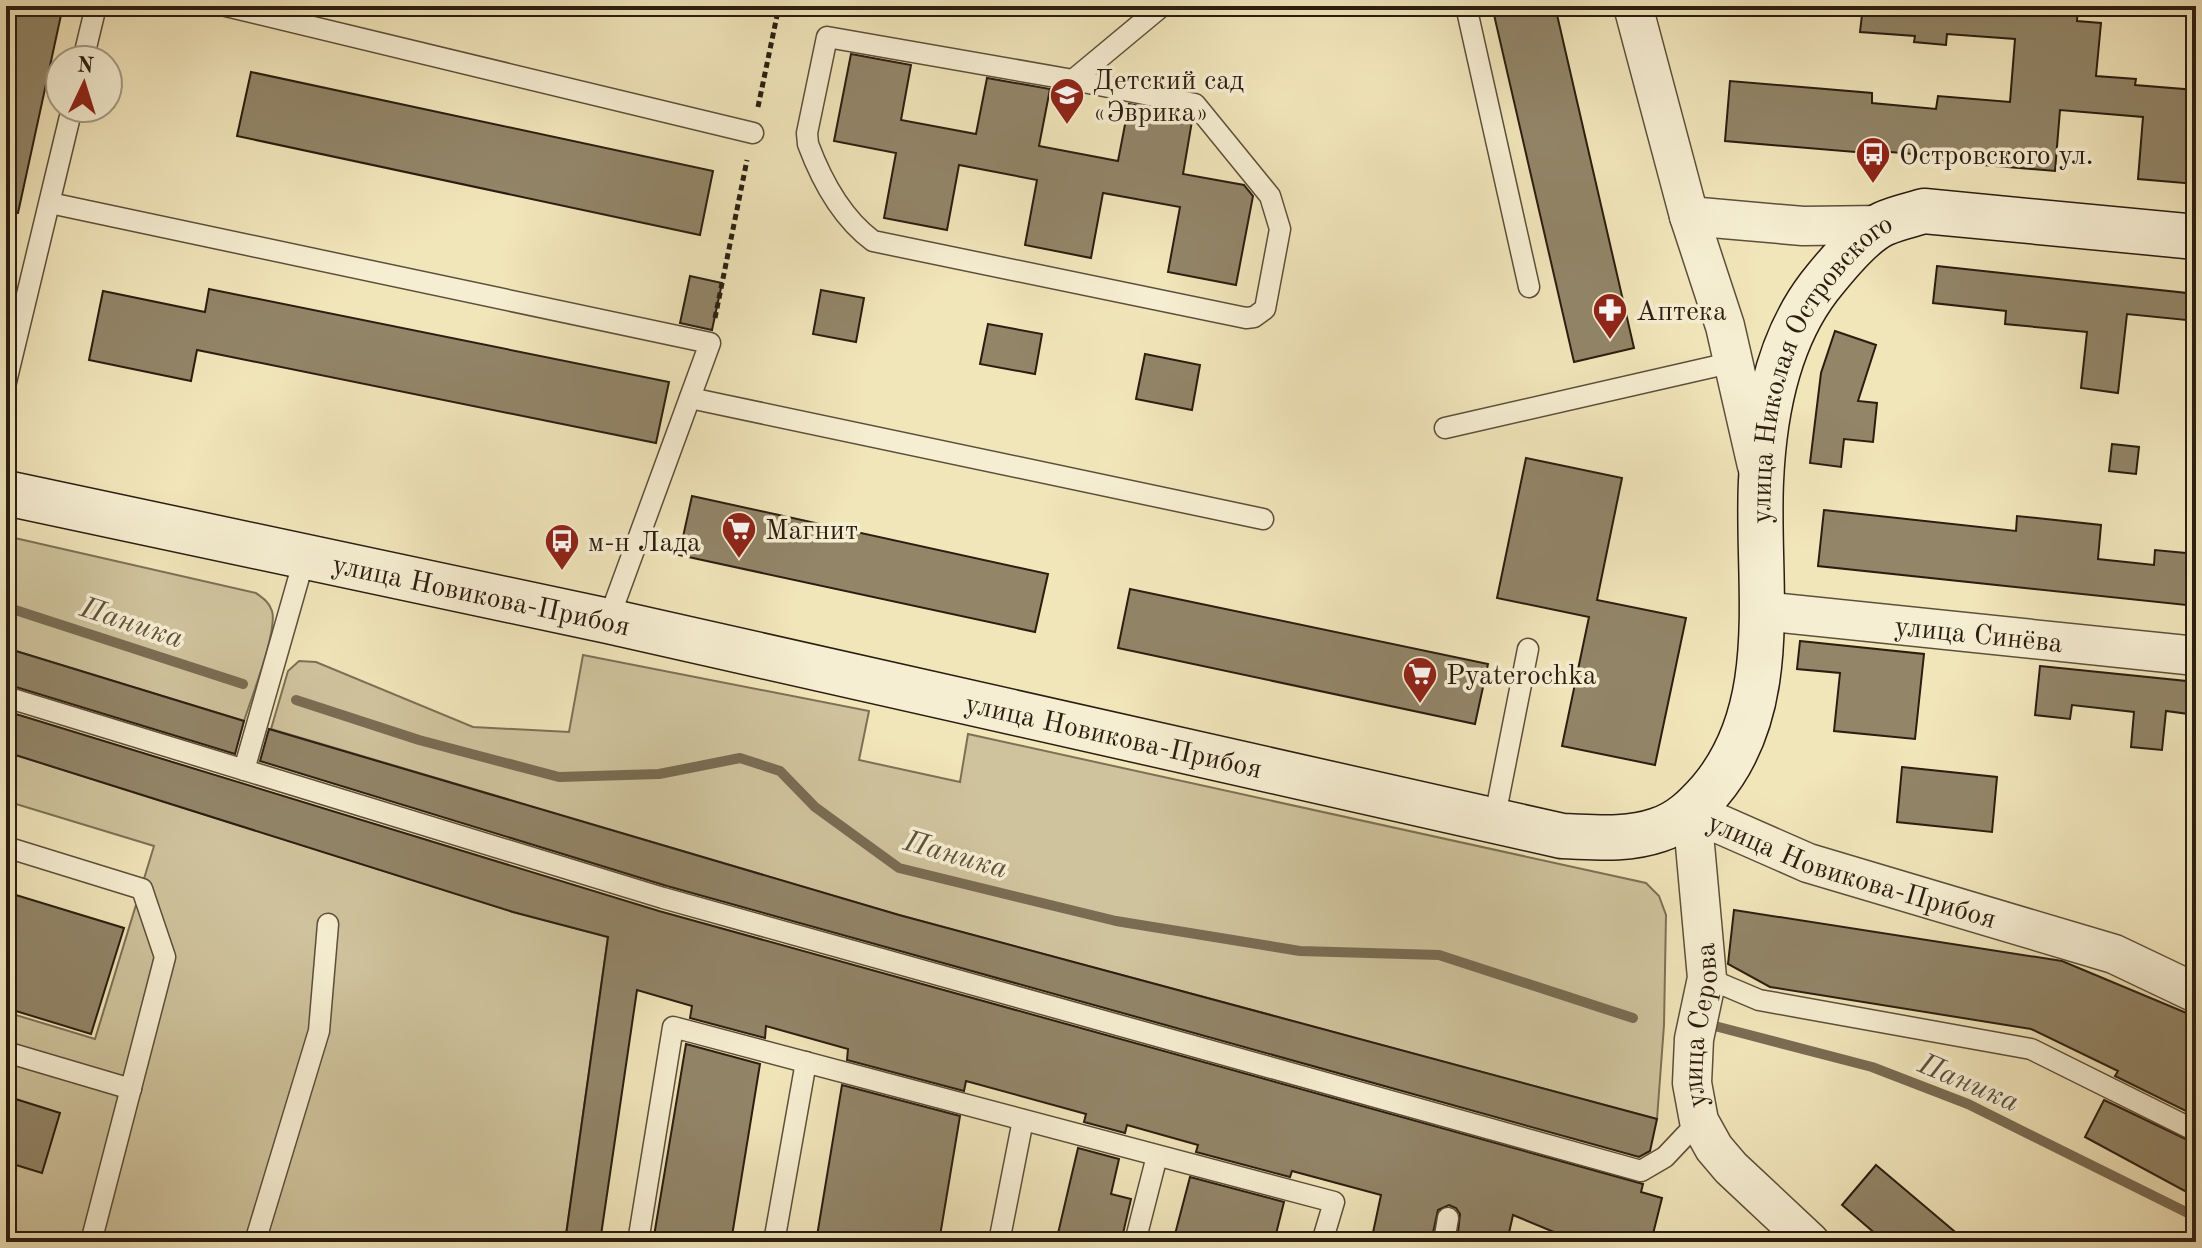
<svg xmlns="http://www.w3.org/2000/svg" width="2202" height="1248" viewBox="0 0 2202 1248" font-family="'Old Standard TT',serif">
	<rect width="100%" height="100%" fill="#f1e5ba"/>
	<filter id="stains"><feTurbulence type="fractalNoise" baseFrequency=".0025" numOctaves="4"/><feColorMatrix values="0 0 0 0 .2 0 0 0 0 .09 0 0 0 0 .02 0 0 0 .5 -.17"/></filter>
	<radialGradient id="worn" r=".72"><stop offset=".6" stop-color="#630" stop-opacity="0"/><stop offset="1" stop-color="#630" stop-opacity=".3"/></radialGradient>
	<g fill="#cfc39d" stroke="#7d7056" stroke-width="2">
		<path d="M6,536L256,593C263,598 269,602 272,611C278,630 251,699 244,721L6,648Z"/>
		<path d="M583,655L869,711L859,760L960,782L968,734L1646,883L1659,896L1666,915L1664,1025L1657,1119L899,915L271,729L288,671L299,661L316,662L473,727L569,732Z"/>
		<path d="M6,752L513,912L608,937L565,1242H6V1012L95,1039L154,846L6,801Z"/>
	</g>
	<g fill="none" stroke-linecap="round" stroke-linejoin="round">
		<g stroke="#7a6c53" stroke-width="10">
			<path d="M6,607L243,684"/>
			<path d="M296,700L419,740L559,777L659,774L740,758L780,771L815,807L899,868L1116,921L1300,951L1439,955L1633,1018"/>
			<path d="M1711,1025L1872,1067L1968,1104L2196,1217"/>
		</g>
	</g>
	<g fill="#928568" stroke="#2b1d10" stroke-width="2">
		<path d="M6,6H63L18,213L6,212Z"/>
		<path d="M1492,6H1555L1634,348L1574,362Z"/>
		<path d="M1863,6H2078L2077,21L2101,23L2096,76L2136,79L2135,85L2196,90V184L2138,179L2143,117L2060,110L2055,171L1924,160V155L1868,150L1867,153L1725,141L1730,81L1872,93V103L1936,109L1938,96L2010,102L2015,39L1947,34L1946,45L1914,42L1915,36L1860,32Z"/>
		<path d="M851,54L911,65L901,120L976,134L987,78L1050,89L1039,146L1118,161L1129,104L1188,116L1192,121L1183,174L1244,185L1253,196L1236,285L1168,272L1180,207L1103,193L1091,258L1025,245L1037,180L959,165L947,230L884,218L896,153L834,141Z"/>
		<path d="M251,72L713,171L700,235L237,136Z"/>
		<path d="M1937,266L2196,294V321L2127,314L2118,393L2081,388L2087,332L2005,324L2006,311L1933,303Z"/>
		<path d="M690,276L722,283L712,330L680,323Z"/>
		<path d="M209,289L669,382L656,443L197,350L191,381L89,360L103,291L205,312Z"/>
		<path d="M821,290L864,298L856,342L813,334Z"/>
		<path d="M988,324L1042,334L1035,374L980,364Z"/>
		<path d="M1835,331L1876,345L1858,401L1877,403L1873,442L1844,439L1841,467L1810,463L1821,373Z"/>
		<path d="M1145,354L1200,365L1192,410L1136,399Z"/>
		<path d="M2112,444L2139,447L2136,474L2109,471Z"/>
		<path d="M1526,458L1622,478L1597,600L1686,618L1655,765L1562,746L1589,617L1497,598Z"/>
		<path d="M692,496L1048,574L1035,632L679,555Z"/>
		<path d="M1824,510L2016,531L2017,516L2101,525L2098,559L2154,565L2155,550L2196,554V580H2188L2186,605L1818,566Z"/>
		<path d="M1130,589L1488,664L1475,724L1118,648Z"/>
		<path d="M1800,641L1924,654L1915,739L1834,731L1840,673L1797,669Z"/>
		<path d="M6,648L244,721L235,754L6,684Z"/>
		<path d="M2040,666L2196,682V715L2166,711L2162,750L2131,747L2134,712L2072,705L2070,719L2035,715Z"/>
		<path d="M6,711L659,911L1643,1184L1641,1192L1662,1198L1651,1242H1578L1513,1215L1507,1242H1457L1460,1214L1456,1208L1449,1205L1438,1210L1431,1242H1371L1381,1195L1292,1171L1290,1177L1196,1152L1198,1145L1127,1125L1125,1133L1084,1122L1086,1114L966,1081L964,1091L847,1060L848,1049L766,1026L765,1038L690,1018L692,1006L637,990L600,1242H565L608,937L513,912L6,752Z"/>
		<path d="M269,729L899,915L1657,1119L1650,1151L1639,1157L667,886L260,761Z"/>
		<path d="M1902,767L1997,777L1992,832L1897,822Z"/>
		<path d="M6,892L124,928L91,1034L6,1008Z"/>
		<path d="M1734,910L2062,961L2196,1017V1116L2115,1076L2118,1071L2031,1029L1770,987L1728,964Z"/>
		<path d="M686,1044L760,1064L731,1242H653Z"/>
		<path d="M842,1085L960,1116L939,1242H816Z"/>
		<path d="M6,1096L60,1113L42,1173L6,1162Z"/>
		<path d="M2104,1100L2196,1144V1197L2085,1137Z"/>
		<path d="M1078,1148L1119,1159L1111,1194L1131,1199L1121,1242H1056Z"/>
		<path d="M1876,1165L1967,1242H1885L1842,1205Z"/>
		<path d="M1190,1177L1284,1202L1274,1242H1173Z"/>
	</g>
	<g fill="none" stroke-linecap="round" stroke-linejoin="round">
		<g stroke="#5c4f3a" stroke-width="23">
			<g id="lane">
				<path d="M226,6L753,133"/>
				<path d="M1466,6L1529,287"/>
				<path d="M827,37L1073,80L1195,104L1270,196L1280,229L1265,309L1254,317L1246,318L873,241C842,218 821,179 808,144L807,133Z"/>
				<path d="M83,60L96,6"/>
				<path d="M1073,80L1162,6"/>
				<path d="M50,203L710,343L608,621"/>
				<path d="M6,382L72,108"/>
				<path d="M690,398L1263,519"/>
				<path d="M1445,428L1734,362"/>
				<path d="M6,697L663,898L1641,1171L1665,1157L1699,1121"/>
				<path d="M244,770L305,556"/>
				<path d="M1494,821L1528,649"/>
				<path d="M6,847L142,889L165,957L91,1242"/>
				<path d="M1707,978L1759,1000L2031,1049L2196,1131"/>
				<path d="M6,1052L131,1089"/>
				<path d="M255,1242L319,1031L328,924"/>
				<path d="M638,1242L673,1027L1334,1202L1322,1242"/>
				<path d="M774,1242L806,1062"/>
				<path d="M999,1242L1023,1120"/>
				<path d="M1135,1242L1157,1156"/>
				<path d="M1444,1242L1448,1218"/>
			</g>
		</g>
		<g stroke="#5c4f3a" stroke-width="41">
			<g id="street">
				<path d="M1633,6L1689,216L1725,326L1757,466"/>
				<path d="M1689,216L1803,226L1881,225"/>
				<path id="s1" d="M1762,611L2196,656"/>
				<path id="s2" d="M1810,1242L1731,1168L1714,1148L1699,1121L1692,1083L1694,1039L1707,978L1692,812L1808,863L2114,954L2196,993"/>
			</g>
		</g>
		<g stroke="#2b1d10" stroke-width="47">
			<g id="secondary">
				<path id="s3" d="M6,493L608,621L1562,836C1594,837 1626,841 1658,830C1680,823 1695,808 1710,791C1783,705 1756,584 1761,481C1764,414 1777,342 1819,287C1834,268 1862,234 1883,224C1896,218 1911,215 1924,211L2196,237"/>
			</g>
		</g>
		<g stroke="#2b1d10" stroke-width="5" stroke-dasharray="6 4" stroke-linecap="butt">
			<path d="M758,107L779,6"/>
			<path d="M715,318L747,160"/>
		</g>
		<use href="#lane" stroke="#f6eed2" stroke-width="20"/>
		<use href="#street" stroke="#f6eed2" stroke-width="38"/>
		<use href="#secondary" stroke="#f6eed2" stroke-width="44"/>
	</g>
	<defs>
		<g id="school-pin" transform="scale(1.8)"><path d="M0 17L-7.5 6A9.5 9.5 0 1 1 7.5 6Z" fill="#8f2418" stroke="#f6eed2"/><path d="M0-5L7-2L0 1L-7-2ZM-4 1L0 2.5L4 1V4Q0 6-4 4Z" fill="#fff"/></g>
		<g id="bus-pin" transform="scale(1.8)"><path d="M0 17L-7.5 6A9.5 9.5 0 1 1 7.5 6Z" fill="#8f2418" stroke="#f6eed2"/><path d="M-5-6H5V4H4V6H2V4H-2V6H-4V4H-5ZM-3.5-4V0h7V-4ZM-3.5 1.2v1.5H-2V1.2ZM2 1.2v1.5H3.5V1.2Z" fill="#fff"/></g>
		<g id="pharmacy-pin" transform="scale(1.8)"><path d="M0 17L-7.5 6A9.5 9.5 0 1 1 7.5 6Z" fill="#8f2418" stroke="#f6eed2"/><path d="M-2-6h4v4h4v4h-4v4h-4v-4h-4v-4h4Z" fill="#fff"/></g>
		<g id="supermarket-pin" transform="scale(1.8)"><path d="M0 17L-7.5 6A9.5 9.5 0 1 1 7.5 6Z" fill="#8f2418" stroke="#f6eed2"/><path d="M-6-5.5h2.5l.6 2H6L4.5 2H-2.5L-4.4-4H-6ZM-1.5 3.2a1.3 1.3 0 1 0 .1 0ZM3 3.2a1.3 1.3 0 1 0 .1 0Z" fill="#fff"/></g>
	</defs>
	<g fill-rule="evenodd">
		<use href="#school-pin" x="1067" y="95"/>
		<use href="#bus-pin" x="1873" y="154"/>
		<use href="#pharmacy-pin" x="1610" y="310"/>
		<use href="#supermarket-pin" x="739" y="529"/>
		<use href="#bus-pin" x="562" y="541"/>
		<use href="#supermarket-pin" x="1420" y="674"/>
	</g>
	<g text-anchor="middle" stroke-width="7" stroke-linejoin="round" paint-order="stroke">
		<g font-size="28" fill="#2b1d10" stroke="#f6eed2" text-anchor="start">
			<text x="1093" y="89">Детский сад<tspan x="1093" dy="32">«Эврика»</tspan></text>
			<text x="1899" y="164">Островского ул.</text>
			<text x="1636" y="320">Аптека</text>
			<text x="765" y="539">Магнит</text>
			<text x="588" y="551">м-н Лада</text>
			<text x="1446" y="684">Pyaterochka</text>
		</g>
		<g font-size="28" fill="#2b1d10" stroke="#f6eed2">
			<text dy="10" stroke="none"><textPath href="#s3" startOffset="2208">улица Николая Островского</textPath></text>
			<text dy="10" stroke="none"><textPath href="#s3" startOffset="486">улица Новикова-Прибоя</textPath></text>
			<text dy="10" stroke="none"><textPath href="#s1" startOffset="218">улица Синёва</textPath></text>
			<text dy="10" stroke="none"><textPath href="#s3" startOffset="1134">улица Новикова-Прибоя</textPath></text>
			<text dy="10" stroke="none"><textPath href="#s2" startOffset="648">улица Новикова-Прибоя</textPath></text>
			<text dy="10" stroke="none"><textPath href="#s2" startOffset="262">улица Серова</textPath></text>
		</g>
		<g font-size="30" font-style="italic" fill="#5f523d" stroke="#f6eed2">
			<text transform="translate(132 622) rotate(18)" y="10">Паника</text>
			<text transform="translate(956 854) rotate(16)" y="10">Паника</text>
			<text transform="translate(1969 1082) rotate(23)" y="10">Паника</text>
		</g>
	</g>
	<rect width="2202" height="1248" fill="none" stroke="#f1e5ba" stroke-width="32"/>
	<rect x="8" y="8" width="2186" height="1232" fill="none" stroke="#2b1d10" stroke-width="4"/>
	<rect x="16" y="16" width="2170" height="1216" fill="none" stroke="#2b1d10" stroke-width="2"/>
	<g transform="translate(84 84) rotate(4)"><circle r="38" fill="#f6eed2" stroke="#a59a84" stroke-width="2"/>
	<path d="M0-6L14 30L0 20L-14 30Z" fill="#8f2418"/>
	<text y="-12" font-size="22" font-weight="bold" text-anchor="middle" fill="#2b1d10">N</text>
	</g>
	<rect width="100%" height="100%" filter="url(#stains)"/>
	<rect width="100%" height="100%" fill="url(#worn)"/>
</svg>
